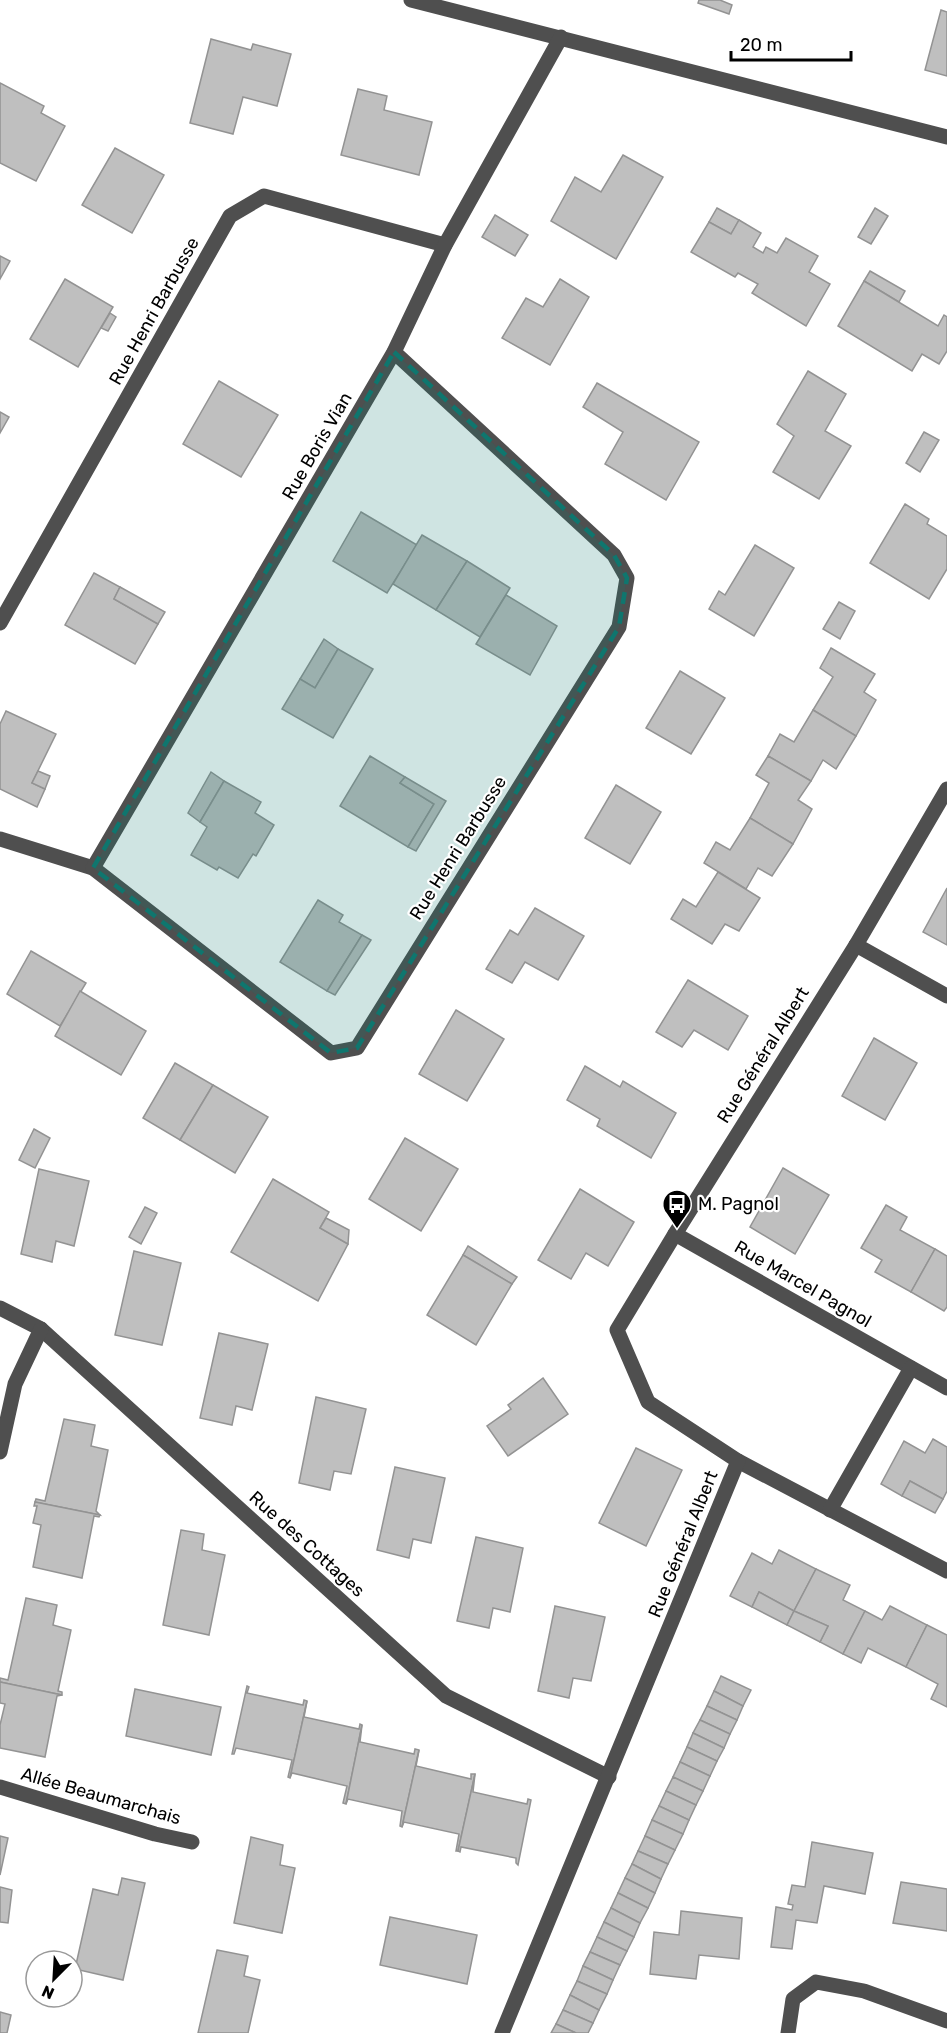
<svg xmlns="http://www.w3.org/2000/svg" width="947" height="2033" viewBox="0 0 947 2033" font-family="Rubik,sans-serif">
	<rect width="100%" height="100%" fill="#fff"/>
	<g fill="#bfbfbf" stroke="#939393" stroke-width="1.5">
		<path d="M699,0H720L732,5L729,14L698,3Z"/>
		<path d="M941,10L947,12V76L925,70Z"/>
		<path d="M211,39L251,50L253,44L291,54L277,106L243,97L233,134L190,123Z"/>
		<path d="M0,83L44,106L41,113L65,126L36,181L0,163Z"/>
		<path d="M358,89L387,96L384,110L432,122L419,175L341,155Z"/>
		<path d="M115,148L164,175L132,233L82,205Z"/>
		<path d="M623,155L663,177L616,259L551,221L575,177L601,192Z"/>
		<path d="M717,208L739,220L731,234L709,222Z"/>
		<path d="M875,208L888,216L871,244L858,237Z"/>
		<path d="M495,215L528,235L515,256L482,237Z"/>
		<path d="M739,220L761,233L753,247L763,253L766,247L777,253L786,238L818,256L809,272L830,284L806,326L752,293L758,284L738,273L735,277L691,252L709,222L731,234Z"/>
		<path d="M0,256L10,261L0,279Z"/>
		<path d="M870,271L905,291L899,302L864,281Z"/>
		<path d="M65,279L113,307L78,367L30,339Z"/>
		<path d="M560,279L589,297L550,365L502,338L526,298L543,307Z"/>
		<path d="M864,281L938,326L944,315L947,317V351L939,364L922,354L912,371L838,326Z"/>
		<path d="M110,313L116,317L108,331L101,328Z"/>
		<path d="M808,371L846,394L825,431L851,446L819,499L773,472L794,436L777,424Z"/>
		<path d="M219,381L278,415L241,477L183,444Z"/>
		<path d="M597,383L699,442L666,500L605,464L623,432L583,407Z"/>
		<path d="M0,412L9,417L0,433Z"/>
		<path d="M924,432L939,440L920,472L906,463Z"/>
		<path d="M905,504L929,519L927,524L947,536V569L929,599L870,563Z"/>
		<path d="M361,512L417,545L387,593L333,561Z"/>
		<path d="M422,535L467,561L436,610L393,584Z"/>
		<path d="M755,545L794,568L754,636L709,609L719,591L725,595Z"/>
		<path d="M467,561L510,588L480,637L436,610Z"/>
		<path d="M94,573L120,587L114,599L158,624L135,664L65,625Z"/>
		<path d="M120,587L165,612L158,624L114,599Z"/>
		<path d="M506,595L557,626L530,675L476,644Z"/>
		<path d="M839,602L855,611L840,639L823,629Z"/>
		<path d="M324,639L338,649L315,688L300,679Z"/>
		<path d="M831,648L875,674L864,692L876,700L856,736L813,710L833,677L820,668Z"/>
		<path d="M338,649L373,669L333,738L282,709L300,679L315,688Z"/>
		<path d="M680,671L725,698L691,754L646,728Z"/>
		<path d="M813,710L856,736L836,769L823,760L811,781L768,756L780,734L794,742Z"/>
		<path d="M6,711L56,734L32,783L45,789L37,807L0,789V724Z"/>
		<path d="M370,756L405,777L400,783L434,804L408,847L340,806Z"/>
		<path d="M768,756L811,781L798,800L812,809L793,844L750,818L769,783L756,775Z"/>
		<path d="M38,771L50,776L45,789L32,783Z"/>
		<path d="M211,772L224,781L200,822L188,813Z"/>
		<path d="M405,777L446,801L416,851L408,847L434,804L400,783Z"/>
		<path d="M224,781L261,802L255,813L274,825L256,856L253,854L238,878L219,867L217,870L191,855L207,827L200,822Z"/>
		<path d="M616,785L661,812L630,864L585,838Z"/>
		<path d="M750,818L793,844L772,876L758,868L746,889L704,863L716,842L730,850Z"/>
		<path d="M718,872L760,898L739,931L725,924L712,944L671,919L683,899L696,907Z"/>
		<path d="M947,888V945L923,932Z"/>
		<path d="M318,900L343,915L339,922L362,935L327,991L280,962Z"/>
		<path d="M535,908L584,936L558,980L525,962L512,983L486,969L510,930L518,935Z"/>
		<path d="M362,935L371,940L335,995L327,991Z"/>
		<path d="M31,951L86,983L60,1026L7,994Z"/>
		<path d="M688,980L748,1016L728,1050L694,1030L682,1047L656,1032Z"/>
		<path d="M80,991L146,1031L121,1075L55,1036Z"/>
		<path d="M456,1010L504,1039L467,1101L419,1074Z"/>
		<path d="M874,1038L917,1063L885,1120L842,1096Z"/>
		<path d="M175,1063L213,1085L180,1140L143,1118Z"/>
		<path d="M585,1066L620,1087L623,1081L676,1113L651,1158L597,1126L600,1119L567,1100Z"/>
		<path d="M213,1085L268,1117L235,1173L180,1140Z"/>
		<path d="M34,1129L50,1138L35,1168L19,1160Z"/>
		<path d="M405,1138L458,1169L421,1231L369,1199Z"/>
		<path d="M783,1168L829,1195L795,1254L750,1227Z"/>
		<path d="M39,1169L89,1181L74,1246L56,1241L52,1262L21,1254Z"/>
		<path d="M273,1179L329,1212L320,1228L348,1244L318,1301L231,1252Z"/>
		<path d="M580,1189L634,1222L608,1266L586,1253L571,1279L538,1260Z"/>
		<path d="M886,1205L907,1217L900,1230L935,1249L911,1292L875,1272L882,1260L861,1248Z"/>
		<path d="M145,1207L157,1213L141,1244L129,1237Z"/>
		<path d="M326,1218L349,1230L348,1244L320,1228Z"/>
		<path d="M468,1246L517,1277L512,1284L463,1255Z"/>
		<path d="M935,1249L947,1256V1307L944,1311L911,1292Z"/>
		<path d="M134,1251L181,1263L162,1345L115,1335Z"/>
		<path d="M463,1255L512,1284L476,1345L427,1315Z"/>
		<path d="M219,1333L268,1344L252,1410L236,1406L232,1425L200,1418Z"/>
		<path d="M543,1378L568,1414L508,1456L487,1426L511,1409L508,1405Z"/>
		<path d="M316,1397L366,1409L351,1474L334,1471L330,1490L299,1483Z"/>
		<path d="M64,1419L95,1425L91,1446L108,1450L96,1511L100,1515L35,1502L36,1499L45,1501Z"/>
		<path d="M933,1439L947,1447V1491L943,1499L910,1481L902,1496L881,1484L904,1441L925,1453Z"/>
		<path d="M636,1448L682,1470L646,1546L599,1523Z"/>
		<path d="M395,1467L445,1478L431,1543L413,1539L409,1558L377,1550Z"/>
		<path d="M910,1481L943,1499L935,1513L902,1496Z"/>
		<path d="M35,1502L100,1515L99,1517L94,1516L82,1578L33,1567L41,1525L33,1523L37,1506H34Z"/>
		<path d="M181,1530L204,1534L202,1550L225,1555L209,1635L163,1625Z"/>
		<path d="M476,1537L523,1548L510,1612L493,1608L489,1628L457,1621Z"/>
		<path d="M779,1550L816,1569L794,1611L759,1592L752,1607L730,1596L752,1553L772,1564Z"/>
		<path d="M816,1569L850,1585L843,1600L865,1611L843,1654L820,1642L828,1626L794,1611Z"/>
		<path d="M759,1592L794,1611L787,1625L752,1607Z"/>
		<path d="M26,1598L57,1605L53,1625L71,1630L58,1691L62,1692V1695L0,1682V1678L8,1680Z"/>
		<path d="M555,1606L605,1617L591,1681L573,1678L569,1698L538,1691Z"/>
		<path d="M890,1606L927,1625L906,1667L868,1648L861,1663L843,1654L865,1611L882,1620Z"/>
		<path d="M794,1611L828,1626L820,1642L787,1625Z"/>
		<path d="M927,1625L947,1635V1707L931,1699L938,1684L906,1667Z"/>
		<path d="M721,1676L751,1690L743,1706L714,1691Z"/>
		<path d="M0,1682L62,1695L57,1696L45,1757L0,1748V1725L5,1704L0,1703Z"/>
		<path d="M247,1686L249,1687L247,1693L303,1705L304,1700L307,1701L290,1778L288,1777L292,1760L236,1748L234,1754H232Z"/>
		<path d="M135,1689L221,1707L211,1755L126,1736Z"/>
		<path d="M714,1691L743,1706L737,1720L707,1706Z"/>
		<path d="M307,1701L304,1717L359,1729L360,1724L362,1725L346,1804L343,1803L347,1786L292,1773L290,1778Z"/>
		<path d="M707,1706L737,1720L730,1734L700,1720Z"/>
		<path d="M700,1720L730,1734L724,1748L693,1733Z"/>
		<path d="M362,1725L360,1742L414,1754L415,1749L419,1750L402,1827L400,1826L402,1811L348,1799L346,1804Z"/>
		<path d="M693,1733L724,1748L717,1761L687,1747Z"/>
		<path d="M687,1747L717,1761L710,1776L680,1762Z"/>
		<path d="M419,1750L416,1766L471,1779V1774H475L458,1851H456L459,1834L404,1822L402,1827Z"/>
		<path d="M680,1762L710,1776L703,1791L673,1777Z"/>
		<path d="M475,1774L473,1792L527,1804L528,1799L531,1800L518,1865L516,1863V1858L461,1847L460,1852L458,1851Z"/>
		<path d="M673,1777L703,1791L696,1805L666,1791Z"/>
		<path d="M666,1791L696,1805L689,1820L659,1806Z"/>
		<path d="M659,1806L689,1820L683,1834L652,1820Z"/>
		<path d="M652,1820L683,1834L675,1850L645,1836Z"/>
		<path d="M0,1836L8,1838L0,1875Z"/>
		<path d="M645,1836L675,1850L668,1864L638,1851Z"/>
		<path d="M251,1837L283,1845L280,1865L295,1868L282,1933L234,1923Z"/>
		<path d="M812,1842L873,1853L865,1894L824,1886L817,1923L796,1920L792,1949L771,1947L776,1907L792,1910L793,1905L788,1904L792,1885L805,1887Z"/>
		<path d="M638,1851L668,1864L661,1879L632,1864Z"/>
		<path d="M632,1864L661,1879L655,1893L625,1878Z"/>
		<path d="M122,1878L145,1883L123,1980L75,1969L93,1889L118,1895Z"/>
		<path d="M625,1878L655,1893L648,1908L618,1893Z"/>
		<path d="M901,1882L947,1889V1931L893,1923Z"/>
		<path d="M0,1887L12,1890L8,1923L0,1922Z"/>
		<path d="M618,1893L648,1908L640,1923L611,1908Z"/>
		<path d="M611,1908L640,1923L634,1937L604,1922Z"/>
		<path d="M681,1911L742,1918L739,1959L699,1955L696,1979L650,1974L654,1932L679,1935Z"/>
		<path d="M390,1917L477,1935L467,1984L380,1965Z"/>
		<path d="M604,1922L634,1937L627,1951L597,1937Z"/>
		<path d="M597,1937L627,1951L620,1965L590,1952Z"/>
		<path d="M217,1950L248,1956L244,1976L260,1980L248,2033H198Z"/>
		<path d="M590,1952L620,1965L613,1980L583,1966Z"/>
		<path d="M583,1966L613,1980L607,1994L577,1981Z"/>
		<path d="M577,1981L607,1994L599,2010L570,1995Z"/>
		<path d="M570,1995L599,2010L593,2023L563,2010Z"/>
		<path d="M563,2010L593,2023L588,2033H576L556,2024Z"/>
		<path d="M0,2012L11,2015L7,2033H0Z"/>
		<path d="M556,2024L576,2033H551Z"/>
	</g>
	<g fill="none" stroke-linecap="round" stroke-linejoin="round">
		<g stroke="#4f4f4f" stroke-width="15">
			<path d="M411,0L947,137"/>
			<path d="M0,623L230,216L264,196L445,245"/>
			<path d="M0,839L93,868L331,1053L357,1048L619,627L627,578L614,555L394,352"/>
			<path d="M93,868L394,352L445,245L561,37"/>
			<path d="M856,945L947,996"/>
			<path d="M675,1234L947,1388"/>
			<path d="M0,1308L41,1329L446,1696L609,1777"/>
			<path d="M0,1452L15,1384L41,1329"/>
			<path d="M738,1461L947,1571"/>
			<path d="M830,1510L911,1368"/>
			<path d="M0,1787L155,1834L192,1842"/>
			<path d="M502,2033L738,1461L648,1402L617,1330L675,1234L856,945L947,789"/>
			<path d="M788,2033L793,1999L816,1982L864,1991L947,2021"/>
		</g>
	</g>
	<path fill="#0f766e" fill-opacity="0.2" stroke="#0f766e" stroke-width="4.5" stroke-dasharray="12 8" stroke-linejoin="round" d="M394,352L614,555L627,578L619,627L357,1048L331,1053L93,868Z"/>
	<defs>
		<g id="bus-pin" transform="scale(1.5)"><path d="M0 17L-7.5 6A9.5 9.5 0 1 1 7.5 6Z" fill="#000" stroke="#fff"/><path d="M-5-6H5V4H4V6H2V4H-2V6H-4V4H-5ZM-3.5-4V0h7V-4ZM-3.5 1.2v1.5H-2V1.2ZM2 1.2v1.5H3.5V1.2Z" fill="#fff"/></g>
	</defs>
	<g fill-rule="evenodd">
		<use href="#bus-pin" x="677" y="1204"/>
	</g>
	<g text-anchor="middle" stroke-width="4.5" stroke-linejoin="round" paint-order="stroke">
		<g font-size="18" fill="#000" stroke="#fff">
			<text transform="translate(154 311) rotate(-61)" y="6">Rue Henri Barbusse</text>
			<text transform="translate(317 446) rotate(-60)" y="6">Rue Boris Vian</text>
			<text transform="translate(458 848) rotate(-58)" y="6">Rue Henri Barbusse</text>
			<text transform="translate(763 1055) rotate(-58)" y="6">Rue Général Albert</text>
			<text transform="translate(803 1284) rotate(30)" y="6">Rue Marcel Pagnol</text>
			<text transform="translate(307 1544) rotate(42)" y="6">Rue des Cottages</text>
			<text transform="translate(683 1544) rotate(-68)" y="6">Rue Général Albert</text>
			<text transform="translate(101 1796) rotate(16)" y="6">Allée Beaumarchais</text>
		</g>
		<g font-size="18" fill="#000" stroke="#fff" text-anchor="start">
			<text x="698" y="1210">M. Pagnol</text>
		</g>
	</g>
	<g transform="translate(54 1979) rotate(204)"><circle r="28" fill="#ffffff" stroke="#999999" stroke-width="1.5"/>
	<path d="M0-4.5L10 22L0 15L-10 22Z" fill="#000000"/>
	<text y="-9" font-size="16" font-weight="bold" text-anchor="middle" fill="#000000">N</text>
	</g>
	<path d="M731 51v9h120v-9" fill="none" stroke="#000000" stroke-width="3"/>
	<text x="740" y="51" font-size="18" fill="#000000" stroke="#ffffff" stroke-width="4.5" paint-order="stroke">20 m</text>
</svg>
